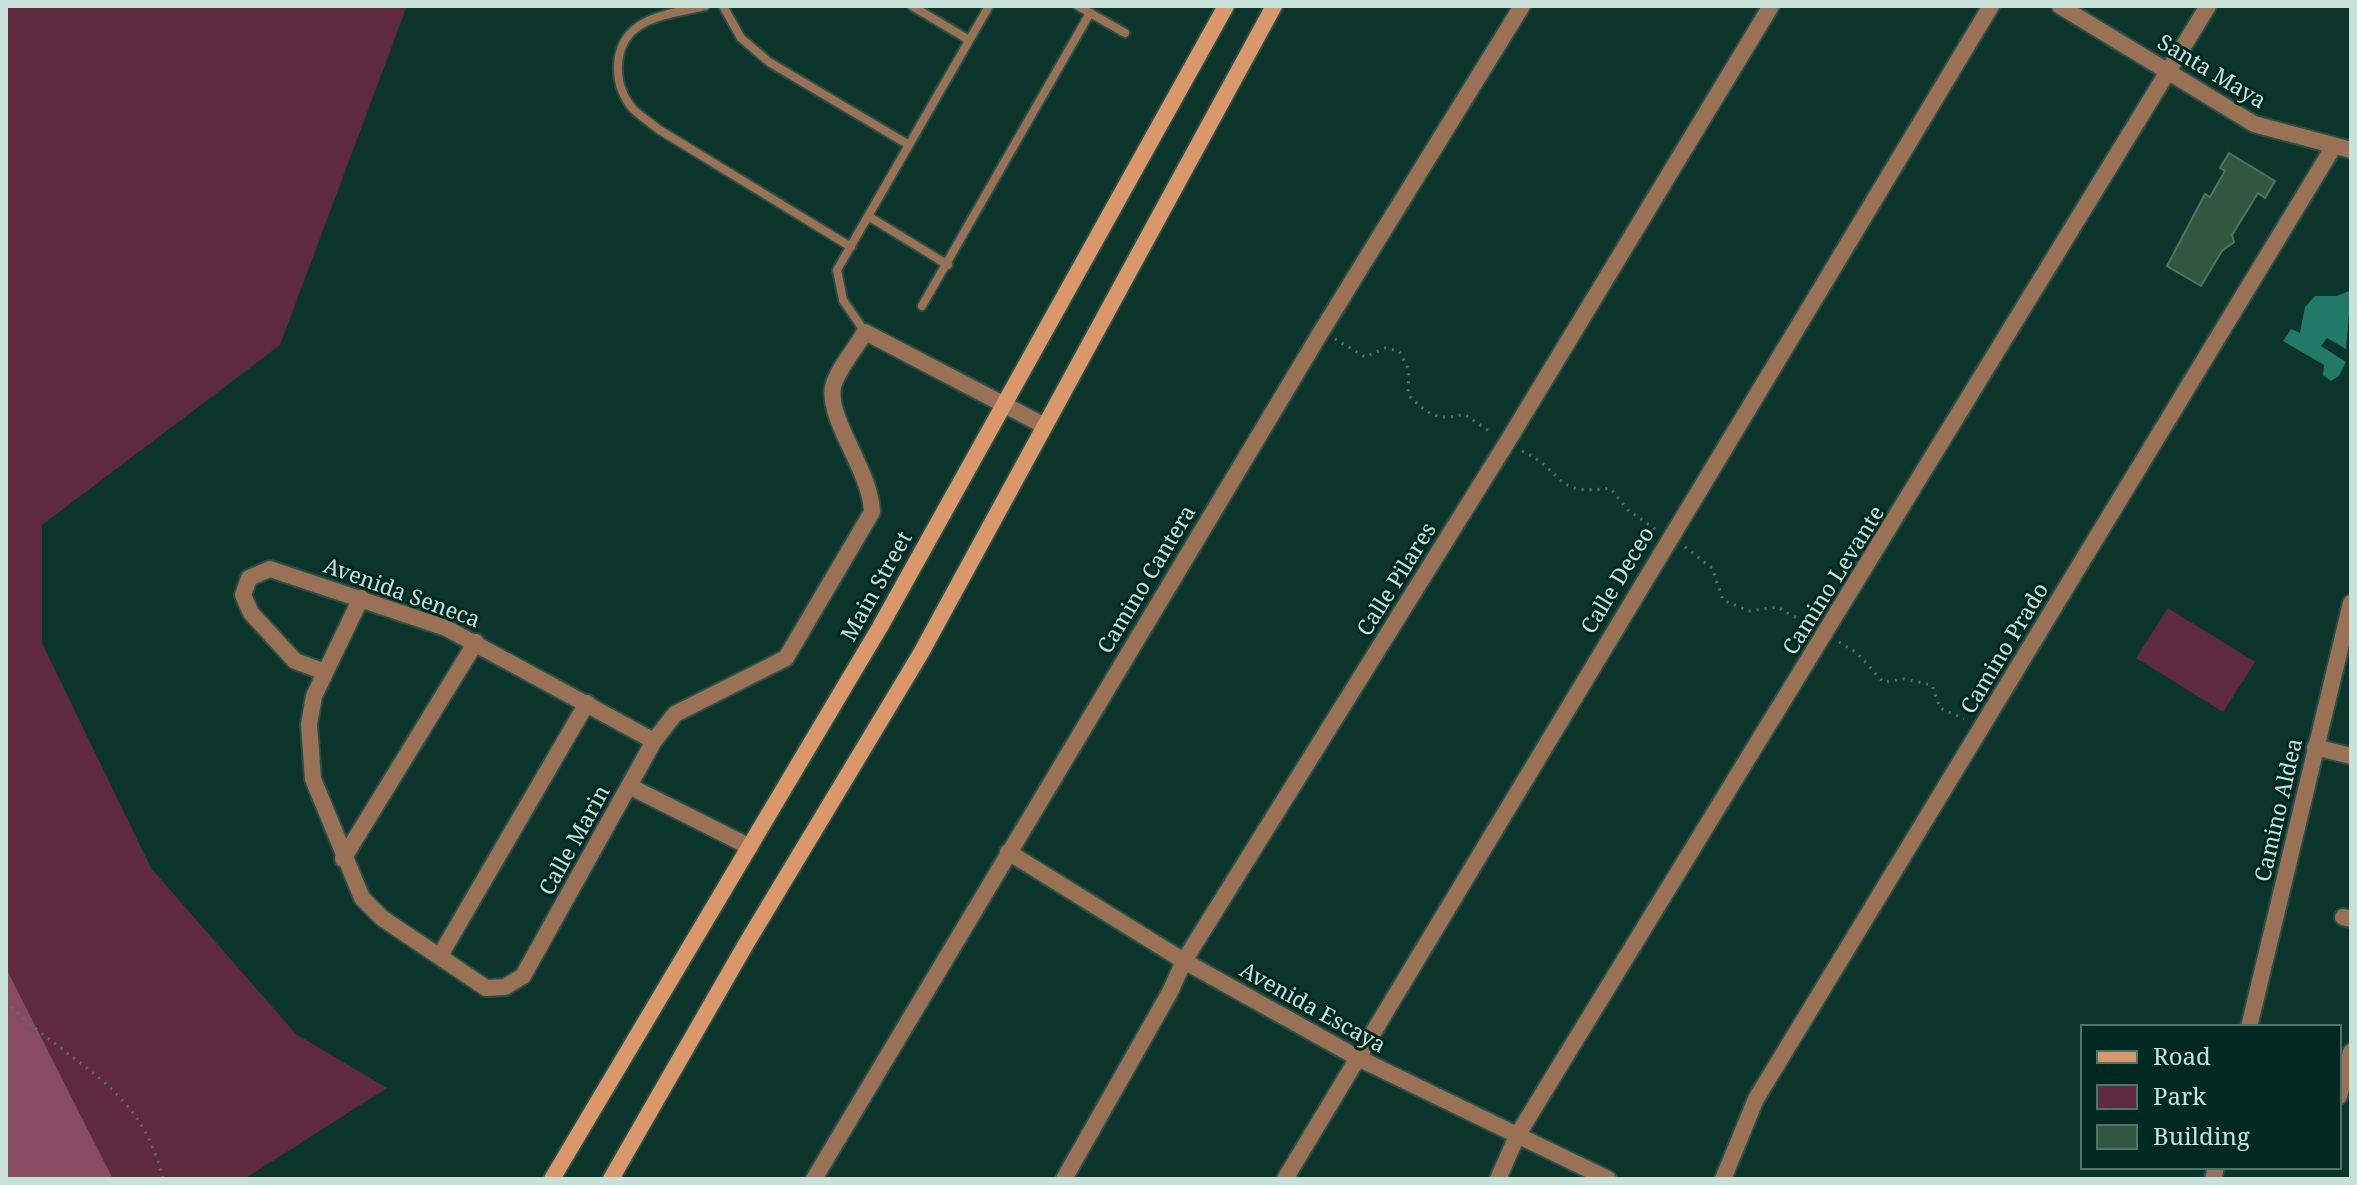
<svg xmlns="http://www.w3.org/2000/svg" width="2357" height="1185" viewBox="0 0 2357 1185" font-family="'Noto Serif',serif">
	<rect width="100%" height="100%" fill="#0b342b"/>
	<g fill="#5f2940">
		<path d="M6,6H407L280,345L42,525V643L151,868L296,1034L387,1088L244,1179H113L6,968Z"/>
		<path d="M2168,608L2255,662L2223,712L2136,658Z"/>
	</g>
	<path fill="#884b63" d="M6,968L113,1179H6Z"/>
	<path fill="#217a67" d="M2351,290L2346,349L2327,338L2321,346L2346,362L2339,376L2331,381L2323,375L2324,365L2283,341L2291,329L2300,333L2305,307L2315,296H2337Z"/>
	<path fill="#315740" stroke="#4f765d" stroke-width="2" d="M2229,153L2275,181L2265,198L2258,193L2232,235L2234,242L2222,251L2201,286L2167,266L2205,194L2210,197L2225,171L2220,168Z"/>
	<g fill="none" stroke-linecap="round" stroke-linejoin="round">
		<g stroke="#295047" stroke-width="12">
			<g id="service">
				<path d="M705,6C686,11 656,14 639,26C612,44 612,84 633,109C640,116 650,122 658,129L851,247"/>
				<path d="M723,6L741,38L769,62L909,145"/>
				<path d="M912,6L969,40"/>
				<path d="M1078,6L1125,33"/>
				<path d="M868,216L948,265"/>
				<path d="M922,306L1090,13"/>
				<path d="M865,332L843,300L837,270L989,6"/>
			</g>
		</g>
		<g stroke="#295047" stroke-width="20">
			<g id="minor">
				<path d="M2060,6L2254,124L2351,150"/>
				<path d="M361,598L314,696L309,724L313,779L362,898L382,918L486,988L505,987L523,976L654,741L675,714L786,658L872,512C871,471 827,420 833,387C837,370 856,348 865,332L1043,425"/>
				<path d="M325,672L295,661L251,613L243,595L249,578L270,569L446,628L654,741"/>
				<path d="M2315,747L2351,756"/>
				<path d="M629,786L750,847"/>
				<path d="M1008,852L1184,961L1358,1058L1608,1179"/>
				<path d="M343,859L476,642"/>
				<path d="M2343,917L2351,919"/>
				<path d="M441,954L587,703"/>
				<path d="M2249,1027L2351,603"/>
				<path d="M2339,1096L2351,1052"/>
				<path d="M814,1179L1321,332L1522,6"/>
				<path d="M1064,1179L1170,992L1184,961L1506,444L1771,6"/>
				<path d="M1285,1179L1991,6"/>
				<path d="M1498,1179L1517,1136L1545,1090L2208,6"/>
				<path d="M1723,1179L1756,1099L2334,146"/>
				<path d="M2213,1179L2216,1167"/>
			</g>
		</g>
		<g stroke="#295047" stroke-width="20">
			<g id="secondary">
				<path d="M552,1179L880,627L1226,6"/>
				<path d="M611,1179L746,944L921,653L1274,6"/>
			</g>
		</g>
		<g stroke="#52766d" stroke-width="3" stroke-dasharray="2 6" stroke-linecap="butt">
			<path d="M1335,339L1365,357L1385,348L1399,351L1409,370L1408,395C1428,414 1437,422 1464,414L1492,433"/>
			<path d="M1522,451C1565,471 1553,497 1610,488L1628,510L1655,529"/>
			<path d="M1685,547L1712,568L1723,600L1749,611L1777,607L1808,624"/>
			<path d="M1839,642L1857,653L1883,682L1904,679L1932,685L1940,708L1964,719"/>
			<path d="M6,1001C68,1066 140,1082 163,1179"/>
		</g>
		<use href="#service" stroke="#9b7155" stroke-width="8"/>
		<use href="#minor" stroke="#9b7155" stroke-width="16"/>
		<use href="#secondary" stroke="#da986a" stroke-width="16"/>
	</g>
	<g text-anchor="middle" stroke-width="6" stroke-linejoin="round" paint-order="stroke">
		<g font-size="22" fill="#c8e2da" stroke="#002921">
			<text transform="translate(2212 71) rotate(31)" y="8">Santa Maya</text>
			<text transform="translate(1146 579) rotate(-59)" y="8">Camino Cantera</text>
			<text transform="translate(1396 579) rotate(-58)" y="8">Calle Pilares</text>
			<text transform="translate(1617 580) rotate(-59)" y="8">Calle Deceo</text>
			<text transform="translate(1833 580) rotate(-58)" y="8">Camino Levante</text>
			<text transform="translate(876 586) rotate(-61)" y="8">Main Street</text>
			<text transform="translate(402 592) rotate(20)" y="8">Avenida Seneca</text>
			<text transform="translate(2004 648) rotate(-59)" y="8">Camino Prado</text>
			<text transform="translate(2278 810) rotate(-77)" y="8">Camino Aldea</text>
			<text transform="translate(574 840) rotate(-61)" y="8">Calle Marin</text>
			<text transform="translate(1313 1007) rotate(29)" y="8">Avenida Escaya</text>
		</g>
	</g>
	<rect width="2357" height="1185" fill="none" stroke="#c8e2da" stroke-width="16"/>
	<rect x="2081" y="1025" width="260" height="144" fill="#002921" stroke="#50736b" stroke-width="2"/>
	<rect x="2097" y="1051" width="40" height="12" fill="#da986a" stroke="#50736b" stroke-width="2"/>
	<text x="2153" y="1065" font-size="24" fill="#c8e2da">Road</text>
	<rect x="2097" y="1085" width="40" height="24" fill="#5f2940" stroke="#50736b" stroke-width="2"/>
	<text x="2153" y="1105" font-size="24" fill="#c8e2da">Park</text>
	<rect x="2097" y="1125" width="40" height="24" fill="#315740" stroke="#50736b" stroke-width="2"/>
	<text x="2153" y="1145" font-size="24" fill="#c8e2da">Building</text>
</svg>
